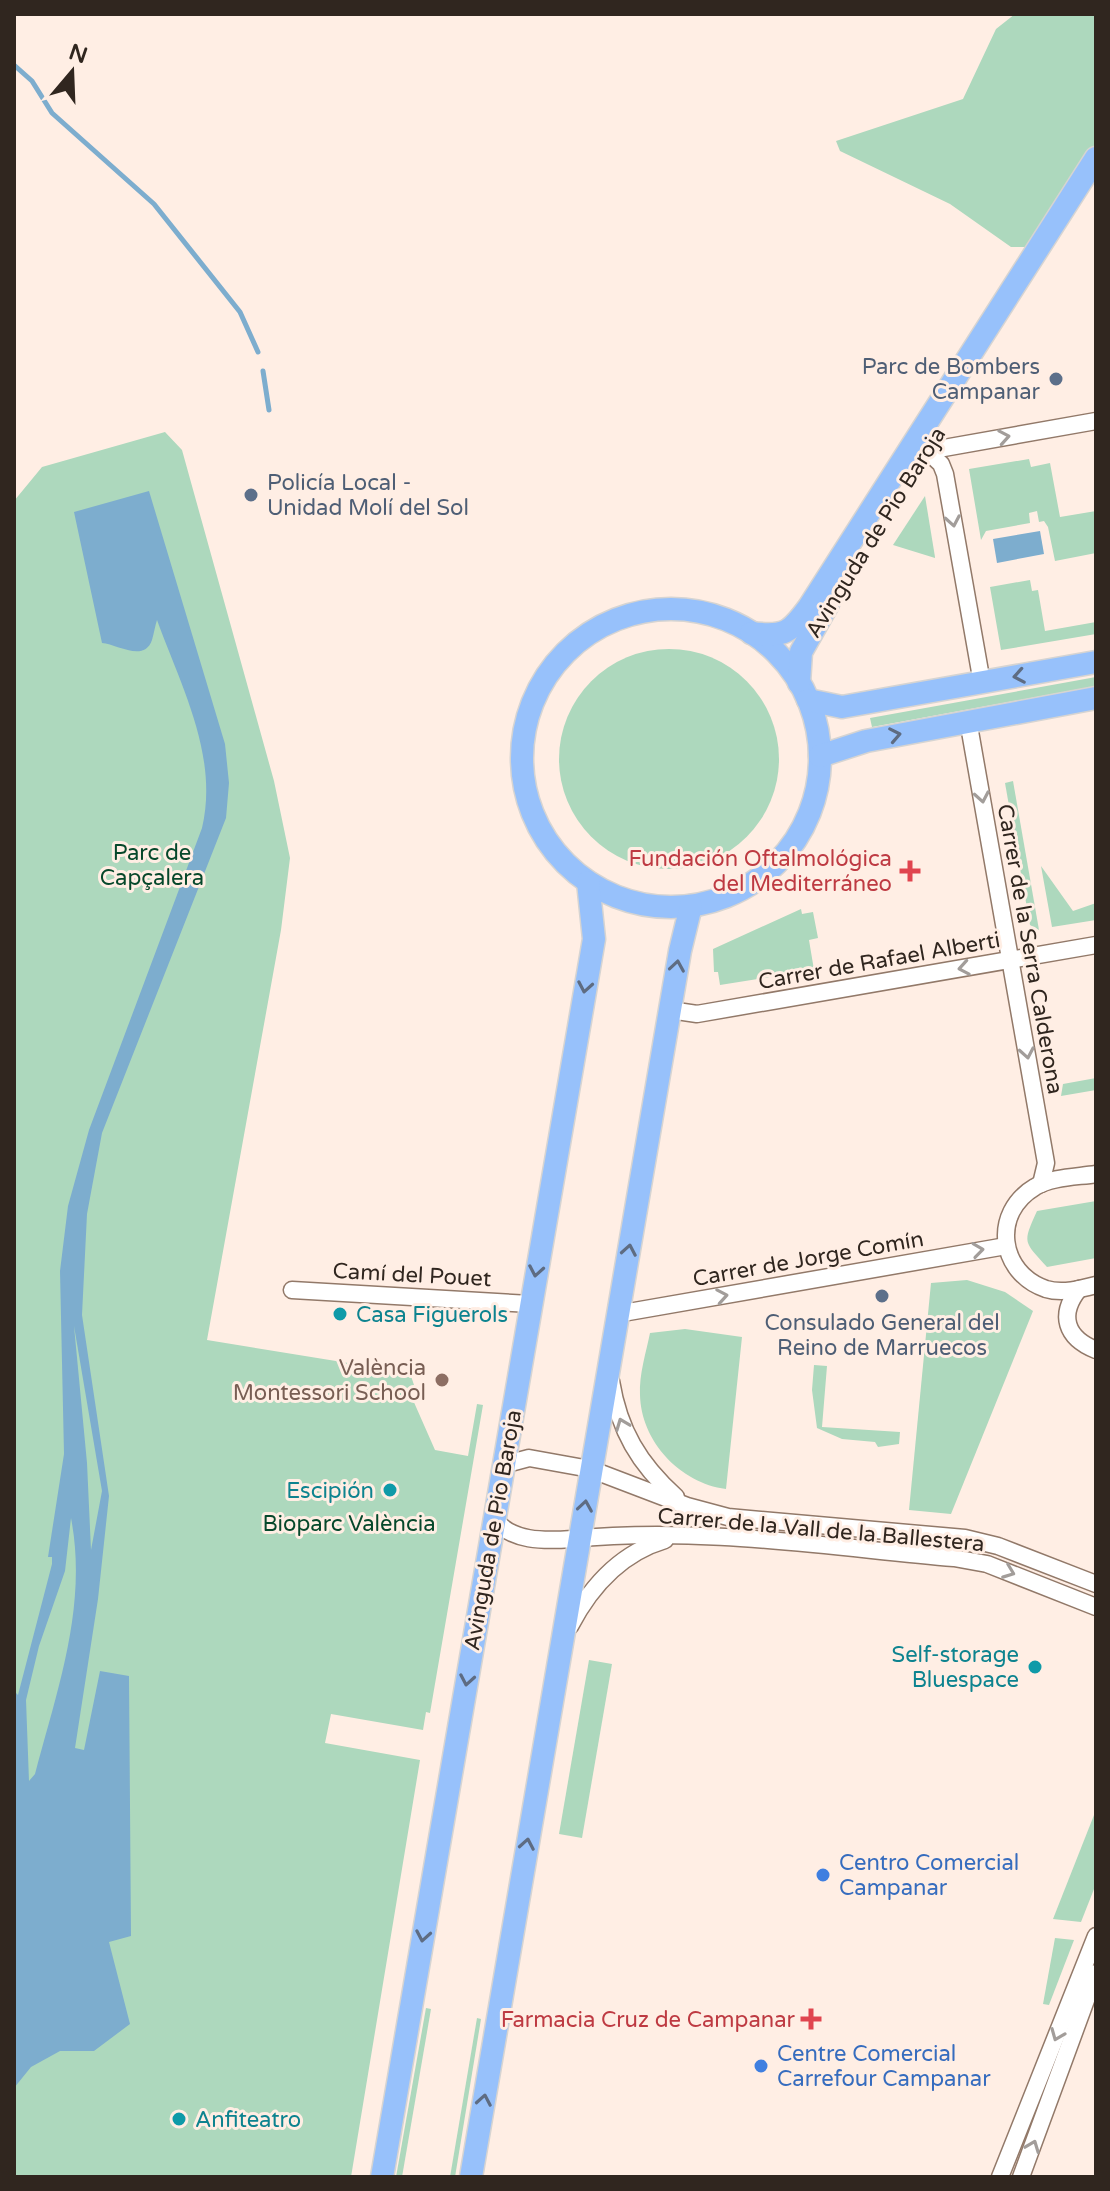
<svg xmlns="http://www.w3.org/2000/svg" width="1110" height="2191" viewBox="0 0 1110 2191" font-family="'Varela Round',sans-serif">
	<rect width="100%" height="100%" fill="#ffeee4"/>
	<g fill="#add8bd">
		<path d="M1015,14H1096V145L1033,247H1011L950,204L840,151L836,141L963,99L996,29Z"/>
		<path d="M165,432L182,450L274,781L290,858L281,930L207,1340L410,1373L415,1388L409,1391L435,1450L468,1456L477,1404L483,1405L430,1713L426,1712L423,1730L331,1714L325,1743L420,1760L351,2177H14V501L42,467Z"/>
		<path d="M1029,459L1031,467L1050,463L1060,517L1096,511V553L1055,561L1048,527L1044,521L1039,522L1037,511L1029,513L1030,523L986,531L981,540L969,469Z"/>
		<path d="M925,496L935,557V558L893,545Z"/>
		<path d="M1030,580L1032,591L1038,590L1045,631L1096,622V634L1001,650L990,587Z"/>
		<circle cx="669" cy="759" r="110"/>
		<path d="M1096,677V686L872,727L870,718Z"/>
		<path d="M1013,781L1039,930L1030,925L1005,783Z"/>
		<path d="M1041,866L1073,911L1096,903V920L1052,927Z"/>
		<path d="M801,909L802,914L813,912L818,938L809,940L814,970L720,985L718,972H714L713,949Z"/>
		<path d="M1096,1078V1090L1061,1096L1063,1084Z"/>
		<path d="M1096,1201V1258L1047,1267C1024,1241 1022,1244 1037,1211Z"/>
		<path d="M967,1280L1005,1292L1033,1311L951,1514L909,1510L931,1283Z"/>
		<path d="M685,1329L742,1337L726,1489C680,1483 641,1441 640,1395C639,1374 646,1353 650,1333Z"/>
		<path d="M814,1365L827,1366L822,1427L900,1432L899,1444L878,1447L875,1442L842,1439L817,1428L812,1390Z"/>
		<path d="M589,1660L612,1664L582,1838L559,1834Z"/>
		<path d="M1096,1810V1884L1081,1922L1053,1919Z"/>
		<path d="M1055,1938L1074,1940L1049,2005L1043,2004Z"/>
		<path d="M426,2008L431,2009L402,2177H396Z"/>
		<path d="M477,2018L481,2019L455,2177H450Z"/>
	</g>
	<g fill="#7dadce" fill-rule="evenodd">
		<path d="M149,491L225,744L229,783L226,818L102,1133L87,1214L82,1315L109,1496L98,1599L75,1748L84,1750L100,1671L129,1676L131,1936L109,1942L130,2024L94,2051H60L31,2067L14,2088V1691L18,1695L52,1564V1557H48L64,1454L60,1271L68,1206L89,1130L202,828C219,756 181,686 157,620C155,626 154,633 152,640C144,663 117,644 102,643L74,512ZM74,1326L102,1491L91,1550L87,1463ZM71,1518C88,1606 57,1690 35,1774L29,1781L26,1700L39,1646L65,1571Z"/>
		<path d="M1040,531L1044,554L997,563L993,539Z"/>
	</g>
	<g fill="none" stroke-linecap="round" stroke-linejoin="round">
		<g stroke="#7dadce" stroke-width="5">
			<path d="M14,65L32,81L52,113L154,204L240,312L258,352"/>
			<path d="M263,371L269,410"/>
		</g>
		<g stroke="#927969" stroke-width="19">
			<g id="minor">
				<path d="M927,451L941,464L945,474L982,683"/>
				<path d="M927,451L1096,421"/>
				<path d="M968,720L1046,1163L1041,1184"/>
				<path d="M670,1010L697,1014L1096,945"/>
				<path d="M1096,1174C1077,1177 1051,1177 1035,1187C991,1213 999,1273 1046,1289C1062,1294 1081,1289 1096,1285"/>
				<path d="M1079,1289C1058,1315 1066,1338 1096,1350"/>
				<path d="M292,1290L530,1304"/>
				<path d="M617,1314L1006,1246"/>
				<path d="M611,1381C619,1430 639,1464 676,1497"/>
				<path d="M503,1465L529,1458L590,1469L687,1506L728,1517L965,1538L998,1546L1096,1584"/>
				<path d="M494,1518C510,1542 545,1541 572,1539C698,1526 828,1547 954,1558L987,1564L1096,1607"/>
				<path d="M570,1626C591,1586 621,1553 665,1540"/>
				<path d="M1000,2177L1096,1936"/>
				<path d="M1021,2177L1096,1973"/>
			</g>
		</g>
		<g stroke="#d6d4d2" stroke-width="25">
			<g id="major">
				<circle cx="671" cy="758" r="149"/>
				<path d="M751,633C785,637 790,633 809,607L1096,158"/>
				<path d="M799,683L801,652L828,604"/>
				<path d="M808,700L842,707L1096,662"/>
				<path d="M820,756L866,741L1096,698"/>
				<path d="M382,2177L594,939L588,882"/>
				<path d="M471,2177L680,951L691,906"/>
			</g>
		</g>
		<use href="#minor" stroke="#fff" stroke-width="16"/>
		<use href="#major" stroke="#97c1fb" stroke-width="22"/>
	</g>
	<defs><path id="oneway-chevron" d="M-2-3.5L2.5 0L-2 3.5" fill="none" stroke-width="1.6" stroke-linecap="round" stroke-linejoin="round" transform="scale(2)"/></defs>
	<g stroke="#a29d9a">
		<use href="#oneway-chevron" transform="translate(1004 437) rotate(-10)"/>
		<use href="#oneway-chevron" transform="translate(953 521) rotate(80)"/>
		<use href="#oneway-chevron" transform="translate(982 797) rotate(80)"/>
		<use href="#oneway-chevron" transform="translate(964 968) rotate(170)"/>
		<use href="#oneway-chevron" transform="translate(1027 1053) rotate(80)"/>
		<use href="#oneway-chevron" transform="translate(978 1250) rotate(-8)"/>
		<use href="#oneway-chevron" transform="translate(722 1296) rotate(-10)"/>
		<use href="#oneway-chevron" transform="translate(622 1424) rotate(-111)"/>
		<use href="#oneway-chevron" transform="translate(1009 1572) rotate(21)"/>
		<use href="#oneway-chevron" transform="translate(1057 2035) rotate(112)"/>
		<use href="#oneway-chevron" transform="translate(1033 2146) rotate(-69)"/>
	</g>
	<g stroke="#5e6c82">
		<use href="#oneway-chevron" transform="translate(1019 676) rotate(170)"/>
		<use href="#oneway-chevron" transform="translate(895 735) rotate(-11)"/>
		<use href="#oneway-chevron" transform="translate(677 966) rotate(-81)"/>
		<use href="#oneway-chevron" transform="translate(585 987) rotate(100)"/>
		<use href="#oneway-chevron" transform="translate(629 1250) rotate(-80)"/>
		<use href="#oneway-chevron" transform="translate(536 1271) rotate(100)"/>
		<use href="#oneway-chevron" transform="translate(585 1506) rotate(-81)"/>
		<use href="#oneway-chevron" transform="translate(467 1680) rotate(100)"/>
		<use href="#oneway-chevron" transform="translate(527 1844) rotate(-80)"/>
		<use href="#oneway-chevron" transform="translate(423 1936) rotate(100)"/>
		<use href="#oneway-chevron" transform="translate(484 2100) rotate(-80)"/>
	</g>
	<g fill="#5c6f8a" stroke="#ffeee4" stroke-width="3">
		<circle cx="1056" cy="379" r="8"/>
		<circle cx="251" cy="495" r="8"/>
		<circle cx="882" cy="1296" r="8"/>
	</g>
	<g fill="#e0444e" stroke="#ffeee4" stroke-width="3">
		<path d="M906 859h8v8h8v8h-8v8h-8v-8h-8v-8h8z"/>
		<path d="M807 2007h8v8h8v8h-8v8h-8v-8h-8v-8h8z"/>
	</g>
	<g fill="#0f9aa8" stroke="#ffeee4" stroke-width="3">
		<circle cx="340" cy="1314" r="8"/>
		<circle cx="390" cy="1490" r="8"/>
		<circle cx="1035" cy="1667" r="8"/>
		<circle cx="179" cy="2119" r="8"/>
	</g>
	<circle fill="#8d6e63" stroke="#ffeee4" stroke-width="3" cx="442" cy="1380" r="8"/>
	<g fill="#3f7fe0" stroke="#ffeee4" stroke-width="3">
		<circle cx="823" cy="1875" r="8"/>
		<circle cx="761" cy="2066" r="8"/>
	</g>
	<g text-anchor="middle" stroke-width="6" stroke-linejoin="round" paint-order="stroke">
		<g font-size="22" fill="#4e5e75" stroke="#ffeee4" text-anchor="end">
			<text x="1040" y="374">Parc de Bombers<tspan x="1040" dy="25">Campanar</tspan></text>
			<text x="267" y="490" text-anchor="start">Policía Local -<tspan x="267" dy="25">Unidad Molí del Sol</tspan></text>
			<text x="882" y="1330" text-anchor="middle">Consulado General del<tspan x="882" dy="25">Reino de Marruecos</tspan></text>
		</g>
		<g font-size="22" fill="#30261f" stroke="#ffeee4">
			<text transform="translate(875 532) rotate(-58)" y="8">Avinguda de Pio Baroja</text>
			<text transform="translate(1031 949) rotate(80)" y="8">Carrer de la Serra Calderona</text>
			<text transform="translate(879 960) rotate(-10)" y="8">Carrer de Rafael Alberti</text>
			<text transform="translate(808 1258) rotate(-10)" y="8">Carrer de Jorge Comín</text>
			<text transform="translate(412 1274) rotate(3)" y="8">Camí del Pouet</text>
			<text transform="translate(821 1529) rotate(5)" y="8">Carrer de la Vall de la Ballestera</text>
			<text transform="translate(492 1530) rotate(-80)" y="8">Avinguda de Pio Baroja</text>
		</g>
		<g font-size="22" fill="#06482b" stroke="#ffeee4">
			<text x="152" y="860">Parc de<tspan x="152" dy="25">Capçalera</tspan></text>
			<text x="349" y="1531">Bioparc València</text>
		</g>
		<g font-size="22" fill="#be3a42" stroke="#ffeee4" text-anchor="end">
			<text x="892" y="866">Fundación Oftalmológica<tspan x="892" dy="25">del Mediterráneo</tspan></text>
			<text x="795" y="2027">Farmacia Cruz de Campanar</text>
		</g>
		<g font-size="22" fill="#0d838f" stroke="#ffeee4" text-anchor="start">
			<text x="356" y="1322">Casa Figuerols</text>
			<text x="374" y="1498" text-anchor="end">Escipión</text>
			<text x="1019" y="1662" text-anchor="end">Self-storage<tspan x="1019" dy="25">Bluespace</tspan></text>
			<text x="195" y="2127">Anfiteatro</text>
		</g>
		<g font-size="22" fill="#785e54" stroke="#ffeee4" text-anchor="end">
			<text x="426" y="1375">València<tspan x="426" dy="25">Montessori School</tspan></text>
		</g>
		<g font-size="22" fill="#366cbe" stroke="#ffeee4" text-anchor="start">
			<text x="839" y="1870">Centro Comercial<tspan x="839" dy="25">Campanar</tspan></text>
			<text x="777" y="2061">Centre Comercial<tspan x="777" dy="25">Carrefour Campanar</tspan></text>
		</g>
	</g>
	<rect width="1110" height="2191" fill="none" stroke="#30261f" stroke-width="32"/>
	<g transform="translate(72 72) rotate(19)" stroke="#ffeee4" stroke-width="6" paint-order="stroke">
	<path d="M0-6L14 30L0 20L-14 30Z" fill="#30261f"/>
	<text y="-12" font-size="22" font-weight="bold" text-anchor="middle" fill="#30261f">N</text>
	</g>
</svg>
